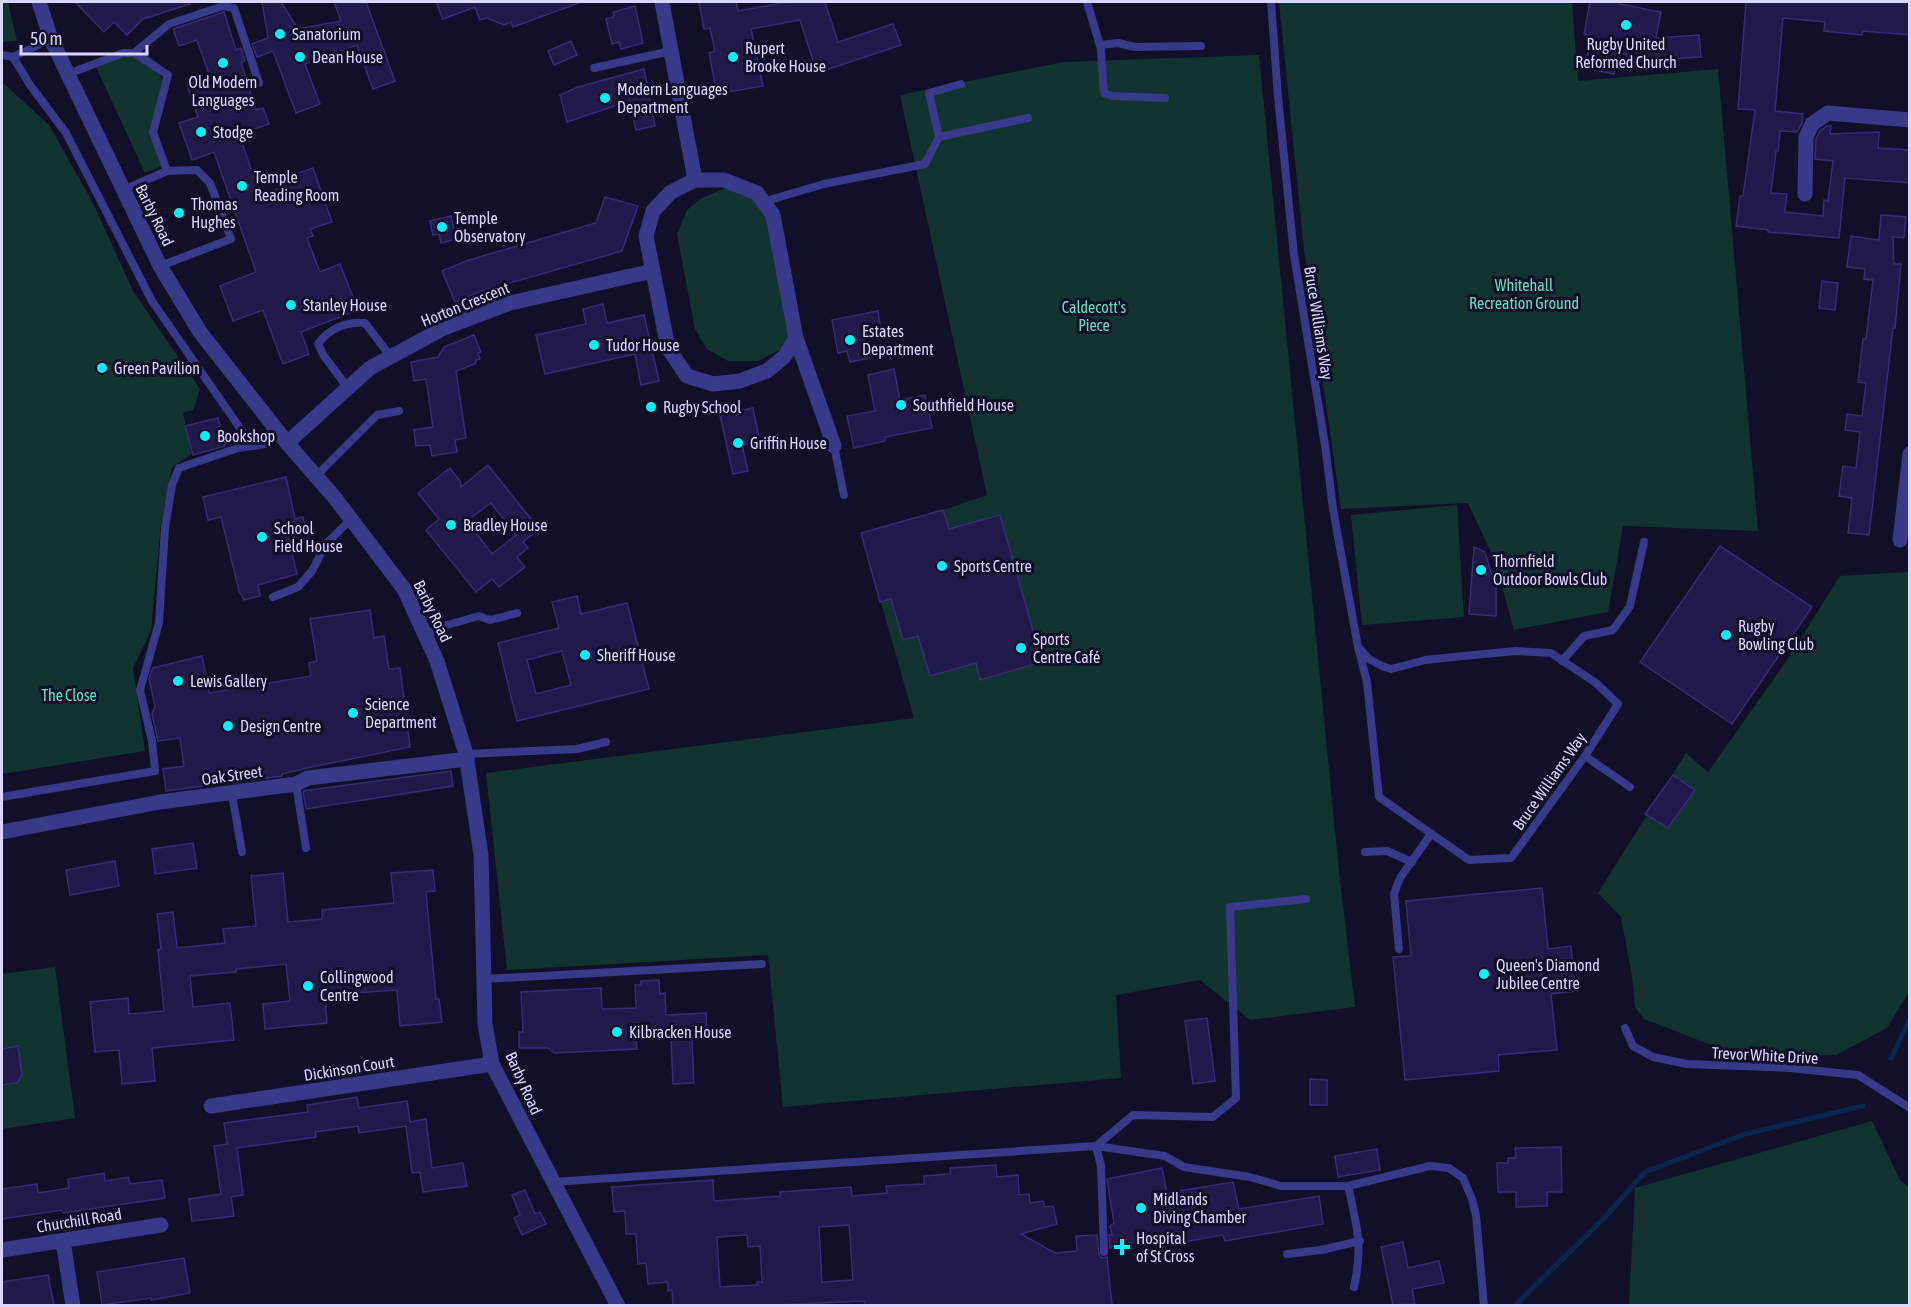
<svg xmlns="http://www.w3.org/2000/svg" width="1911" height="1307" viewBox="0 0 1911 1307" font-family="'Asap Condensed',sans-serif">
	<rect width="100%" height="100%" fill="#120f28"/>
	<g fill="#123330">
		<path d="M2,2H8L17,41L2,42Z"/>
		<path d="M1279,2H1572L1578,81L1718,69L1758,531L1623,526L1608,612L1514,630L1495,561L1468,503L1341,509L1304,250Z"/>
		<path d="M144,53L161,65C158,75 160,79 169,85L157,134L168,163L145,173L96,67L122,56Z"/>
		<path d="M1259,55L1339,872L1355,1007L1250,1020L1200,980L1116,995L1121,1078L783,1107L768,955L507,970L486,773L914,718L861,533L943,510L987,495L900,95L1063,62Z"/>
		<path d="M2,82L49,125L93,203L133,291L200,389L193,410L183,413L191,454L172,468L161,522L151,631L133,668L145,751L2,774Z"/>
		<path d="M726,188L767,198L793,335L779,350L758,361H728L707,349L695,329L677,234L687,210L702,198Z"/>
		<path d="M1457,505L1464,617L1362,625L1351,515Z"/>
		<path d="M1909,572V992L1887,1028L1836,1055L1745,1058L1644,1019L1635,1007L1632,976L1621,917L1598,893L1686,753L1708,772L1787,660L1840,576Z"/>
		<path d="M55,967L75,1118L2,1129V974Z"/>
		<path d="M1872,1121L1900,1180L1909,1187V1305H1629L1635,1188Z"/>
	</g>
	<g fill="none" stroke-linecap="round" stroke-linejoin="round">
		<g stroke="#0a254c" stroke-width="5">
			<path d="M1891,1058L1910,1018"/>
			<path d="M1515,1306L1606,1216L1645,1172L1745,1134L1863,1106"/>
		</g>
	</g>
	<g fill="#221a4a" stroke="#372c77" stroke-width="1.5" fill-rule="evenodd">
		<path d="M75,2H190V4L143,19L127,35L114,22L104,32Z"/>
		<path d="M262,2H281L298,29L341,21L334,2H366L395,81L373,89L357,45L305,64L320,104L296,113L273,51L257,57L252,44L268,38Z"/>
		<path d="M436,2H578L579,3L513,27L511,22L504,25L487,18L480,20L475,7L443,19Z"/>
		<path d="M699,2H736L738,11L788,2H825L838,42L893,24L901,45L817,73L800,20L751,29L763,86L717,94L709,53L715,51L710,28L704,29Z"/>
		<path d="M1590,2H1620V4L1661,12L1656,38L1699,35L1701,57L1655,60L1618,53L1614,74L1585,68L1591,36L1584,34Z"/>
		<path d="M1746,2H1910V35L1863,31L1862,35L1824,31L1825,22L1783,18L1775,111L1803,114L1802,123L1797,132L1780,131L1778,151H1776L1771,193L1787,194L1785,212L1823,216L1824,200L1828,201L1833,161L1815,159L1816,139L1820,131L1827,126H1831L1830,134L1879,132L1878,148L1910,150V183L1845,178L1839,238L1768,232V230L1736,226L1740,196H1743L1755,110L1738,109Z"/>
		<path d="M635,6L643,43L621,49L619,42L612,44L606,19L614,17L613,12Z"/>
		<path d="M224,12L236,50L241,48L245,61L241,62L256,110L263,108L269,124L239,134L260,195L289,185L287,177L313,168L332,222L310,229L313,236L307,238L320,272L340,264L358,310L301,332L309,354L283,364L263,310L233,321L220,286L256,272L214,152L192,160L179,123L198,117L188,88L211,80L197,40L179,46L173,29Z"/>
		<path d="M571,41L577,55L554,65L548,51Z"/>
		<path d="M644,69L655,126L636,130L629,101L567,122L560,95L578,87Z"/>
		<path d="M605,197L638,206L622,251L482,291L455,302L442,271L469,260L596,223Z"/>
		<path d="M1881,215L1906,217L1904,238L1893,237L1894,264H1901L1895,328H1893L1869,535L1848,533L1852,498L1839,496L1843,466L1856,468L1860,432L1845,430L1847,414L1862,416L1866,383L1858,382L1863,339H1866L1873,280L1864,279L1865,269L1847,267L1851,236L1879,240Z"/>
		<path d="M451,216L456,239L441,243L439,234L433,235L430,221Z"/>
		<path d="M1822,281L1838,283L1835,310L1819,308Z"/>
		<path d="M603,304L607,323L644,315L659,381L641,385L635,354L545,374L536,335L586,324L583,309Z"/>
		<path d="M878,311L880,325L863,328L869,358L850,362L847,351L838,353L832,320Z"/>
		<path d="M474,335L481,352L478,353L480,359L476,360L475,364L456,371L466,438L455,440L457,452L432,456L430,445L416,446L414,430L433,427L426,379L414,381L411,362L438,357L444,347Z"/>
		<path d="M894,369L900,400L925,395L932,428L885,437V441L854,448L847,416L875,411L868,375Z"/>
		<path d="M753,408L760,441L742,445L748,471L733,474L720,415Z"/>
		<path d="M218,418L225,446L193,455L185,426Z"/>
		<path d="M488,465L539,529L523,542L528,548L517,557L525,567L499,587L492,579L476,592L426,530L439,519L418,493L450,468L460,481L461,487ZM491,503L516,535L492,554L467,521Z"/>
		<path d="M286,477L295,519L303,517L307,534L289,540L297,574L258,585L260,596L244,600L239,591L221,517L208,520L203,497Z"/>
		<path d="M943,510L949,529L1000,515L1042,662L980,680L976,663L930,676L918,636L903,640L891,599L880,602L861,533Z"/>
		<path d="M1720,546L1812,607L1732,724L1640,662Z"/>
		<path d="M1474,547L1485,552L1496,589V616L1469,614Z"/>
		<path d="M577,596L581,614L627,603L649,689L517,721L498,643L559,628L552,602ZM562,651L571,685L536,694L527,660Z"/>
		<path d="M370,610L374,638L384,636L389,669L400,668L410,747L307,768L282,774V776L166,791L163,769L184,766L180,738L158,741L152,714L155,706L149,679L153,668L202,656L209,693L311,676L309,663L317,661L310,619Z"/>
		<path d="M451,771L453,786L306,809L303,791Z"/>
		<path d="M1673,775L1695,790L1668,828L1645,814Z"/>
		<path d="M193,843L197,868L155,874L152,849Z"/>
		<path d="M115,861L119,886L70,895L66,870Z"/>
		<path d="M433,870L435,891L426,892L436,999H439L442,1022L400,1026L397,990L325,995L327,1023L265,1029L263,1004L290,1001L286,964L236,969V972L190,976L193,1007L230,1003L234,1040L152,1048L155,1081L122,1084L119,1050L95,1052L90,1002L128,998L129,1014L164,1011L158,950L161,949L157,914L173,912L177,948L225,943L223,929L256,926L251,876L283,873L288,922L322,919V910L394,903L391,873Z"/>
		<path d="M1542,888L1548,949L1571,946L1575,991L1551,994L1557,1050L1498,1055L1499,1071L1405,1080L1393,957L1411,956L1406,901Z"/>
		<path d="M659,980L660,994L665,993L666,1015L706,1013L707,1039L692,1040L694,1083L673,1084L671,1038L636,1040L637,1049L554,1053L548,1048H519V1032H523L521,992L601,988L602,1009L636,1008L635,985H641V981Z"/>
		<path d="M1207,1018L1215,1081L1193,1084L1185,1021Z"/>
		<path d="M18,1046L22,1075L17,1083L2,1085V1049Z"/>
		<path d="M1310,1079L1327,1080V1105H1310Z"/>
		<path d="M357,1097L359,1108L407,1101L410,1122L426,1119L432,1168L463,1163L467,1186L423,1192L420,1172L412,1173L406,1126L359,1133L358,1126L315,1132L316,1137L237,1148L243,1195L231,1197L234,1216L192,1221L189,1199L221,1194L214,1146L227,1144L224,1123L308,1112L307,1105Z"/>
		<path d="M1561,1147L1562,1192H1547V1206L1516,1207V1192H1498L1497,1163H1508V1158H1516L1515,1148Z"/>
		<path d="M1377,1149L1380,1170L1338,1177L1335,1156Z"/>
		<path d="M996,1165L997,1177L1018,1175L1019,1195L1029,1194L1030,1203L1043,1201L1045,1207L1053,1206L1057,1224L1021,1234L1055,1253L1077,1251L1076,1236L1097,1235L1099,1255L1102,1258L1107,1257L1112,1305H865V1301L777,1305H673L672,1290L668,1291V1282L648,1284L646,1263L638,1264L636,1234H626L625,1211L614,1212L612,1187L713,1180L714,1201L781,1196L780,1192L851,1187L852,1196L887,1193L886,1186L924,1184V1176L950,1174V1168ZM849,1225L853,1280L822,1282L819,1227ZM747,1235L748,1247L760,1246L762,1282H757V1285L720,1287L717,1237Z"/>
		<path d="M1162,1168L1167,1193L1233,1182L1239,1209L1319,1196L1323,1224L1225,1241L1223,1235L1178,1243L1176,1234L1110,1248L1109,1235H1112L1110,1226L1114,1223L1107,1179Z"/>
		<path d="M104,1173L105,1181L128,1177L130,1184L162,1180L165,1198L63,1213L62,1210L2,1219V1189L37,1184L38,1193L69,1188L68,1179Z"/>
		<path d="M525,1190L535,1214L540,1212L546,1224L522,1235L514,1218L520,1215L512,1195Z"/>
		<path d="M1403,1242L1408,1268L1439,1261L1444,1283L1412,1289L1415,1304L1393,1305L1381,1247Z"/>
		<path d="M184,1258L190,1293L151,1300V1298L102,1305L97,1272Z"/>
		<path d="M48,1275L54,1305H2V1282Z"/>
	</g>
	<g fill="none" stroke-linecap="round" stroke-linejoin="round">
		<g stroke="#383989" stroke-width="8">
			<path d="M1087,2L1101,49L1104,93L1112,96L1165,98"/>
			<path d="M1271,2L1278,97L1294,255L1325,445L1333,509L1358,647"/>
			<path d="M1100,45L1118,43L1135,47L1201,46"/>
			<path d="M134,53L169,24L223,6L234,8L259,83"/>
			<path d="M2,55L13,57L30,85L66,133L152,301L251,444"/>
			<path d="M13,57L51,39"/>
			<path d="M594,68L671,51"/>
			<path d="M68,74L123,53H134L168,75L153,132L167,171"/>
			<path d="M939,137L1028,118"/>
			<path d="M123,190L167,171L197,170L210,183L231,239L160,266"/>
			<path d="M763,202L824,184L925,164L939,137L929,93L961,84"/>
			<path d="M348,388L324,356L318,344C328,329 347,321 365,323L391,357"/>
			<path d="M834,446L844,495"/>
			<path d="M316,476L377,415L399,411"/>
			<path d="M273,597L298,587L312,571L326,544L351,519"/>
			<path d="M425,635L447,625L479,616L490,620L517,613"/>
			<path d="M1358,647L1369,659L1382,666L1391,669L1425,660L1463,656L1516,651L1551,653L1596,683L1618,704L1585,756L1511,858L1469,860L1379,797L1367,682Z"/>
			<path d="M1562,661L1584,636L1613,630L1630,606L1644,542"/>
			<path d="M466,754L577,749L606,742"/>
			<path d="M1585,756L1630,787"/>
			<path d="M296,784L306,848"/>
			<path d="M232,794L242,852"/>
			<path d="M2,797L155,771L152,741L140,690L159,623L165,528L172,485L179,468L238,448L265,444L279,433"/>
			<path d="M1365,852L1387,851L1412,862"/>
			<path d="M1399,949L1394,894L1400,878L1431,834"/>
			<path d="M483,979L762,964"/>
			<path d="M1625,1028L1633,1046L1653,1057L1687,1064L1790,1068L1858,1075L1910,1108"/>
			<path d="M1096,1146L1133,1115L1213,1117L1236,1098L1230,907L1306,899"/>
			<path d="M1096,1146L1101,1166L1104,1252"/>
			<path d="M552,1182L1096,1146L1165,1156L1184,1167L1250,1177L1281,1186H1348L1430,1166L1449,1168L1463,1178L1472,1199L1476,1215L1484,1306"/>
			<path d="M1348,1186C1357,1225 1363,1247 1354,1287"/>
			<path d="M1287,1254L1321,1250L1360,1241"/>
		</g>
		<g stroke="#383989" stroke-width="15">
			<path d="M39,2L51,39L160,266L200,332L287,443L335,498L404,589L437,661L466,754L481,855L485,1024L492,1064L618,1306"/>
			<path d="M662,2L695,180"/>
			<path d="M695,180H724L757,193L773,215L796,338L784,357L767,371L740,381L713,384L687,376L668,348L646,236L653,211L671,192Z"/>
			<path d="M1805,194L1806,137L1812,124L1828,113L1910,120"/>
			<path d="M796,338L834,446"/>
			<path d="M287,443L370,368L444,328L510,303L653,271"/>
			<path d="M1900,540L1910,454"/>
			<path d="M2,832L160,802L296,784L308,778L467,759"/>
			<path d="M211,1106L492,1064"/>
			<path d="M63,1241L73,1306"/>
			<path d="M2,1250L161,1225"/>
		</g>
	</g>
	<g fill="#02f1ff" stroke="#120f28" stroke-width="2">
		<circle cx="1626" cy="25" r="6"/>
		<circle cx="280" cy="34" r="6"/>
		<circle cx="300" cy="57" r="6"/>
		<circle cx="733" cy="57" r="6"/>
		<circle cx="223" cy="63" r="6"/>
		<circle cx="605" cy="98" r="6"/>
		<circle cx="201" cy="132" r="6"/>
		<circle cx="242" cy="186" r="6"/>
		<circle cx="179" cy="213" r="6"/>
		<circle cx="442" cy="227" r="6"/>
		<circle cx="291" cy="305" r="6"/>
		<circle cx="850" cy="340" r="6"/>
		<circle cx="594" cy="345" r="6"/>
		<circle cx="102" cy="368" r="6"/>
		<circle cx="901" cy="405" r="6"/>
		<circle cx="651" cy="407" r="6"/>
		<circle cx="205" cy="436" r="6"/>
		<circle cx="738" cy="443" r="6"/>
		<circle cx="451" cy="525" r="6"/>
		<circle cx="262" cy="537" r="6"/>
		<circle cx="942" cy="566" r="6"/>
		<circle cx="1481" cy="570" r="6"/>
		<circle cx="1726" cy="635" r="6"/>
		<circle cx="1021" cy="648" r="6"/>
		<circle cx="585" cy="655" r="6"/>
		<circle cx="178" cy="681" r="6"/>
		<circle cx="353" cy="713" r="6"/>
		<circle cx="228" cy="726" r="6"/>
		<circle cx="1484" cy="974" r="6"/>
		<circle cx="308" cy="986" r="6"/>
		<circle cx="617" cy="1032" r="6"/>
		<circle cx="1141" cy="1208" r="6"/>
		<path d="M1119 1238h6v6h6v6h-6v6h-6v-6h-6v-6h6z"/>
	</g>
	<g text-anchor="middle" stroke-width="6" stroke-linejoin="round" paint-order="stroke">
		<g font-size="16" fill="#d9d6ff" stroke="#120f28" text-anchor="start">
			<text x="292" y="40">Sanatorium</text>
			<text x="1626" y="50" text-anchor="middle">Rugby United<tspan x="1626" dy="18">Reformed Church</tspan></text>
			<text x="745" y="54">Rupert<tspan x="745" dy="18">Brooke House</tspan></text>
			<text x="312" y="63">Dean House</text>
			<text x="223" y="88" text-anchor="middle">Old Modern<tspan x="223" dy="18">Languages</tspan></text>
			<text x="617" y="95">Modern Languages<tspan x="617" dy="18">Department</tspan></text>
			<text x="213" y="138">Stodge</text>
			<text x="254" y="183">Temple<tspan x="254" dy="18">Reading Room</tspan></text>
			<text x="191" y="210">Thomas<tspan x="191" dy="18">Hughes</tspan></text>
			<text x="454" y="224">Temple<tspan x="454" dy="18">Observatory</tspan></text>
			<text x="303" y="311">Stanley House</text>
			<text x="862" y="337">Estates<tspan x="862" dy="18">Department</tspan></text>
			<text x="606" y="351">Tudor House</text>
			<text x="114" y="374">Green Pavilion</text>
			<text x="913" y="411">Southfield House</text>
			<text x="663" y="413">Rugby School</text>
			<text x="217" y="442">Bookshop</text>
			<text x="750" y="449">Griffin House</text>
			<text x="463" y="531">Bradley House</text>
			<text x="274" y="534">School<tspan x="274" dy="18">Field House</tspan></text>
			<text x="1493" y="567">Thornfield<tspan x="1493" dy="18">Outdoor Bowls Club</tspan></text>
			<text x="954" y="572">Sports Centre</text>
			<text x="1738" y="632">Rugby<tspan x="1738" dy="18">Bowling Club</tspan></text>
			<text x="1033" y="645">Sports<tspan x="1033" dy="18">Centre Café</tspan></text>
			<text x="597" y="661">Sheriff House</text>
			<text x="190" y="687">Lewis Gallery</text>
			<text x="365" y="710">Science<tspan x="365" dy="18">Department</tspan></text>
			<text x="240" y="732">Design Centre</text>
			<text x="1496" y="971">Queen's Diamond<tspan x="1496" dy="18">Jubilee Centre</tspan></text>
			<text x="320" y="983">Collingwood<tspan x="320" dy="18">Centre</tspan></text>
			<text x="629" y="1038">Kilbracken House</text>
			<text x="1153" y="1205">Midlands<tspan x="1153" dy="18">Diving Chamber</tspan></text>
			<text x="1136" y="1244">Hospital<tspan x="1136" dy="18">of St Cross</tspan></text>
		</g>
		<g font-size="16" fill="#d9d6ff" stroke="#120f28">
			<text transform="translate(155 215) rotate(64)" y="6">Barby Road</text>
			<text transform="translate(465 304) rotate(-22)" y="6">Horton Crescent</text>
			<text transform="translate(1319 323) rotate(81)" y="6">Bruce Williams Way</text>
			<text transform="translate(433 611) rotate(64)" y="6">Barby Road</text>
			<text transform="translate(232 775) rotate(-8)" y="6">Oak Street</text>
			<text transform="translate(1549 781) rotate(-55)" y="6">Bruce Williams Way</text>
			<text transform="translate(1765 1055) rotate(3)" y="6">Trevor White Drive</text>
			<text transform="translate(349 1068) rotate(-9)" y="6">Dickinson Court</text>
			<text transform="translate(524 1083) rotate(66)" y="6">Barby Road</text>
			<text transform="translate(79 1220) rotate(-9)" y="6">Churchill Road</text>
		</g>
		<g font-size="16" fill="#5de4bc" stroke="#120f28">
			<text x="1524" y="291">Whitehall<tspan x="1524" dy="18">Recreation Ground</tspan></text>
			<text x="1094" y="313">Caldecott's<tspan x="1094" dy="18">Piece</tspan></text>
			<text x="69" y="701">The Close</text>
		</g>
	</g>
	<rect width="1911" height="1307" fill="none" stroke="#d9d6ff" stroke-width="6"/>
	<path d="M21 45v9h126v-9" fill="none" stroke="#d9d6ff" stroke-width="3"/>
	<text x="30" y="45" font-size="18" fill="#d9d6ff" stroke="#120f28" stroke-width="4.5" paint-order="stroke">50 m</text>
</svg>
